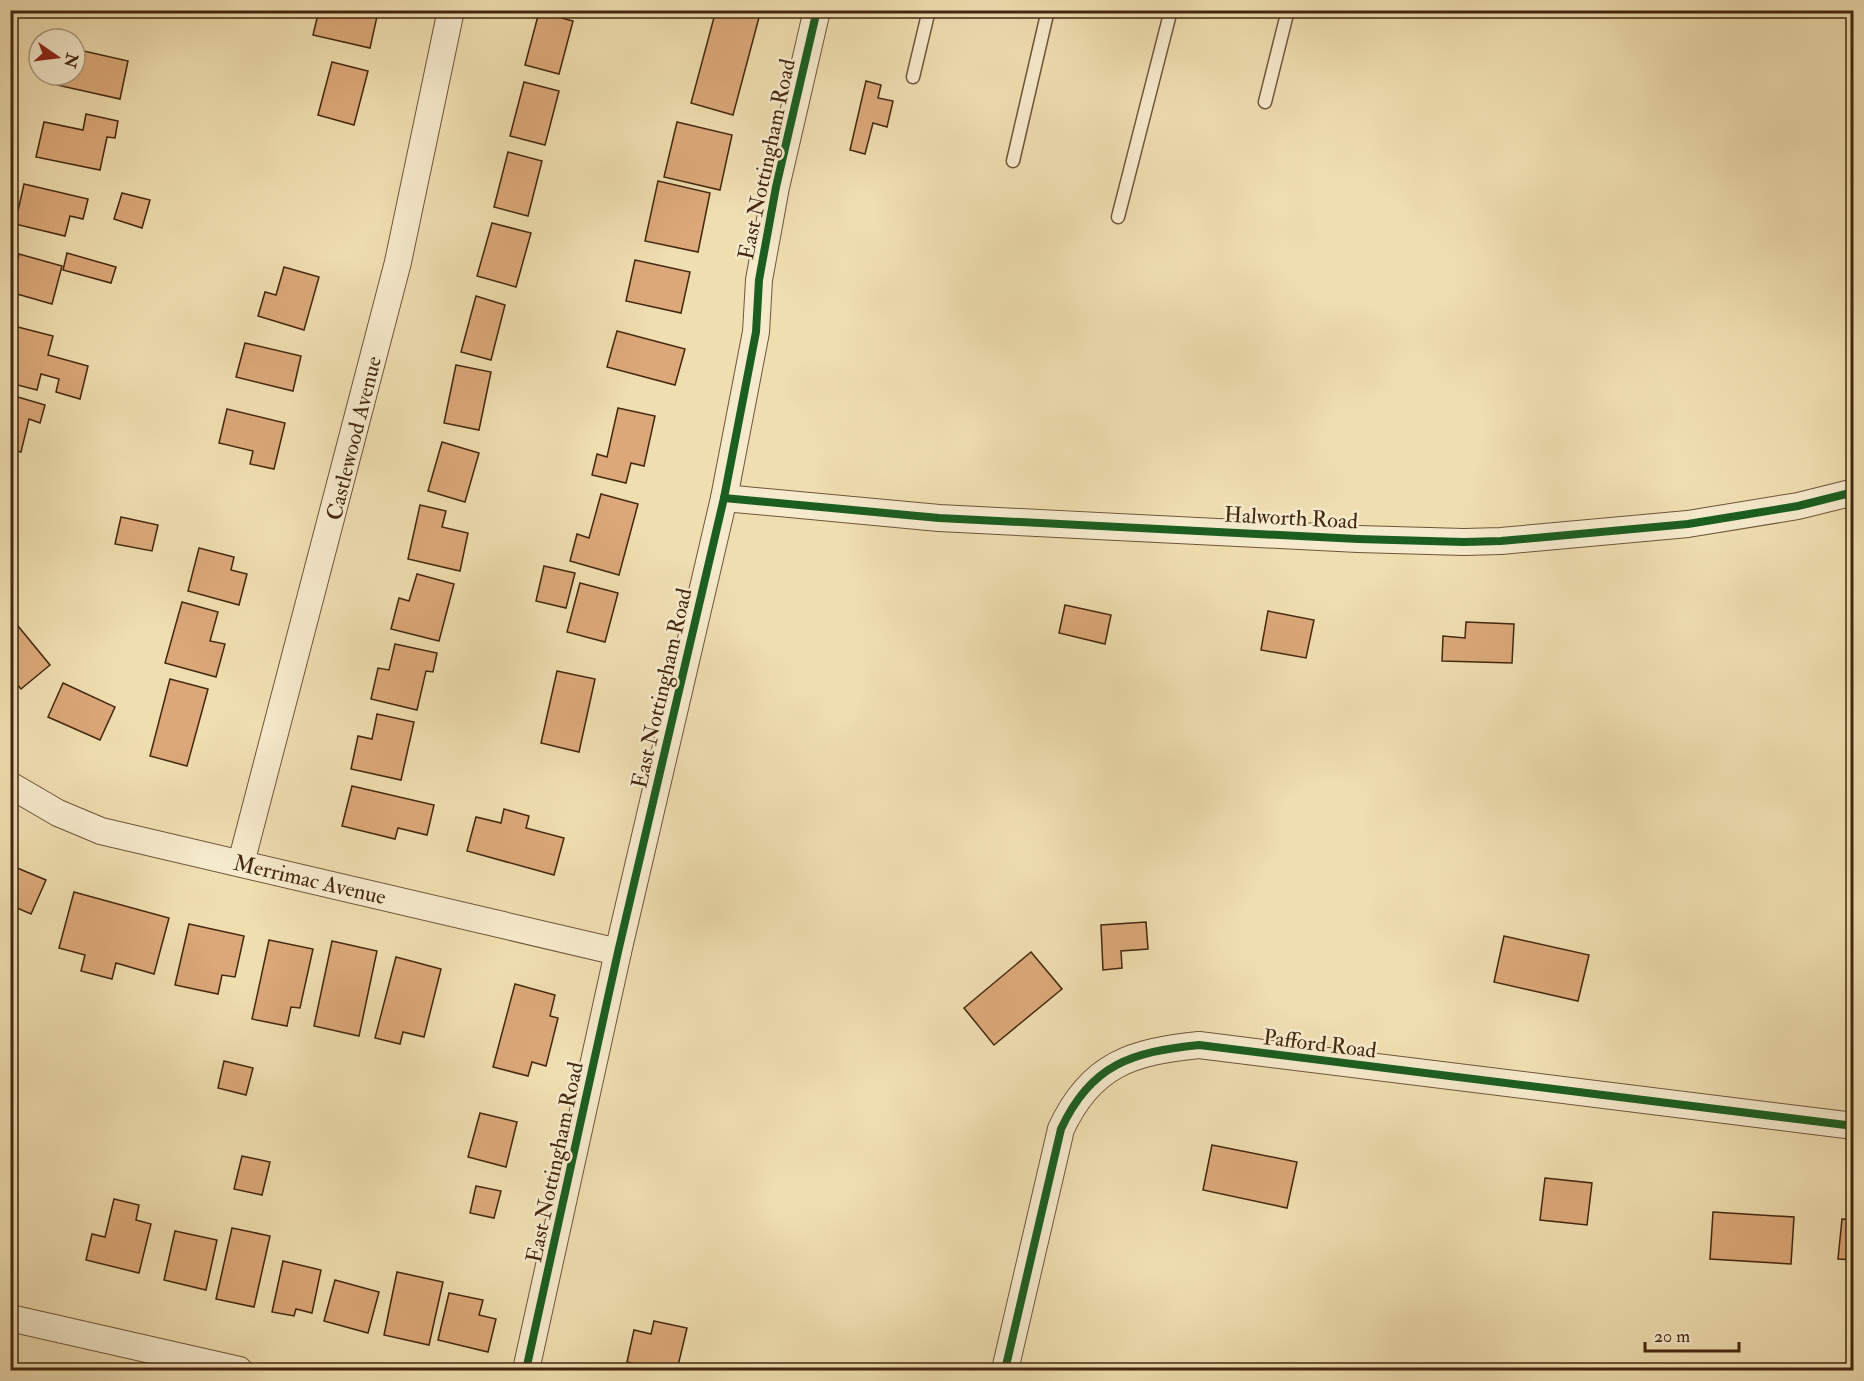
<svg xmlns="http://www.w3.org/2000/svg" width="1864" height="1381" viewBox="0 0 1864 1381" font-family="'IM FELL Double Pica',serif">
	<rect width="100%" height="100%" fill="#efdeb0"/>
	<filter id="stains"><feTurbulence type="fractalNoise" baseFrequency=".00333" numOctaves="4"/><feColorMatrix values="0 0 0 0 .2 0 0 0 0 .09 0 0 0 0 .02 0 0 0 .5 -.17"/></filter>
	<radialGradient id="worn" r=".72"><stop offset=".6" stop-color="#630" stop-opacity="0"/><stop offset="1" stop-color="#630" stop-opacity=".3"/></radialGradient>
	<g fill="#dca879" stroke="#432710" stroke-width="1.5">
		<path d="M319,10L378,12L370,48L313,35Z"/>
		<path d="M716,10H761L733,115L691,103Z"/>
		<path d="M539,12L573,21L559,74L525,65Z"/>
		<path d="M75,49L128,61L120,99L57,85L59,75H75Z"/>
		<path d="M332,62L368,71L354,125L318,115Z"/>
		<path d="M866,81L881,85L878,98L893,101L887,127L873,123L865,154L850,150Z"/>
		<path d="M524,82L559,91L545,145L510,136Z"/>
		<path d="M86,114L118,121L115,138L107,137L100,170L36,157L44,122L83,130Z"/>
		<path d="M677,122L732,135L720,190L664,177Z"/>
		<path d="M508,152L542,161L528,216L494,207Z"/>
		<path d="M658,181L710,193L698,252L645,241Z"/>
		<path d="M24,184L88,199L83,219L70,216L65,236L15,224Z"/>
		<path d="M122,193L150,200L142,228L114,219Z"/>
		<path d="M492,223L531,233L516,287L477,276Z"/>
		<path d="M67,253L116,267L111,283L63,270Z"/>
		<path d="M19,254L62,266L52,304L10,292Z"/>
		<path d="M635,260L690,272L681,313L626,301Z"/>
		<path d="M284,267L319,277L304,330L258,316L265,292L276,295Z"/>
		<path d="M476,296L505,305L491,360L461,352Z"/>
		<path d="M10,325L53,336L48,355L88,366L80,399L56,392L59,379L41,374L37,390L10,383Z"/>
		<path d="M617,331L685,349L675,385L607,367Z"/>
		<path d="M245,343L301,356L293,391L236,377Z"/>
		<path d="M456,365L491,372L479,430L444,423Z"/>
		<path d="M11,395L45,405L40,423L29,419L21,452L10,449Z"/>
		<path d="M618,408L655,416L644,466L631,463L626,483L592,475L597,454L607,457Z"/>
		<path d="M227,409L285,423L274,469L250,464L253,451L219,443Z"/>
		<path d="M442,442L479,453L465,502L428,491Z"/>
		<path d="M601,494L638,504L619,575L570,561L577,534L589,538Z"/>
		<path d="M420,505L446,511L442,527L468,533L460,571L408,559Z"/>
		<path d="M121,517L158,525L152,551L115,544Z"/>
		<path d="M199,548L234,557L231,570L247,574L239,605L188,591Z"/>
		<path d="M544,566L575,573L566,608L536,601Z"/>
		<path d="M417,574L454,584L439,641L391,629L399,598L409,601Z"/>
		<path d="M580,583L618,593L605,642L567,632Z"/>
		<path d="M182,602L218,612L210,641L225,644L216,677L165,663Z"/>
		<path d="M1065,605L1111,615L1105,644L1059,633Z"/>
		<path d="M1268,611L1314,620L1306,658L1261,650Z"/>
		<path d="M1466,622L1514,624L1512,663L1442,661L1443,636L1465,638Z"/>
		<path d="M18,626L50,665L21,689L10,676V632Z"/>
		<path d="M395,644L437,653L433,672L426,671L417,710L371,699L378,668L389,670Z"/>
		<path d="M557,671L595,679L579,752L541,743Z"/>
		<path d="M170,679L208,689L187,766L150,756Z"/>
		<path d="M63,683L115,707L100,740L48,717Z"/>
		<path d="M377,714L414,722L401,780L351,769L358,736L372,739Z"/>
		<path d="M352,786L434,805L427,835L398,828L395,839L342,826Z"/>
		<path d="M504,809L529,816L526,828L564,838L554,875L467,851L476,817L501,823Z"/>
		<path d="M10,865L46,880L31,914L10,905Z"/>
		<path d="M74,892L169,918L154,974L116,963L112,979L81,971L85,955L59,948Z"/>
		<path d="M1146,922L1148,949L1121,951L1122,968L1103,970L1101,925Z"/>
		<path d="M189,924L244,936L235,977L222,975L218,994L175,985Z"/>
		<path d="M1504,936L1589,955L1578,1001L1494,982Z"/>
		<path d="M269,940L313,949L300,1008L291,1007L287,1026L252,1019Z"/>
		<path d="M332,941L377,951L359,1036L314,1026Z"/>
		<path d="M1031,952L1062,989L994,1045L964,1008Z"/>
		<path d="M396,957L441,969L424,1037L403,1032L400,1044L375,1038Z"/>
		<path d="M515,984L555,995L550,1016L558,1018L546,1066L532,1062L528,1076L493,1067Z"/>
		<path d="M224,1061L253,1068L246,1095L218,1088Z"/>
		<path d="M480,1113L517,1122L506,1167L468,1157Z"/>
		<path d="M1212,1145L1297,1162L1287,1208L1203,1190Z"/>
		<path d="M242,1156L270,1162L262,1195L234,1189Z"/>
		<path d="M1545,1178L1592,1183L1587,1225L1540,1220Z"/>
		<path d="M476,1186L501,1191L494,1218L470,1213Z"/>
		<path d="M114,1199L139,1205L136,1220L151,1224L139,1273L86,1260L92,1234L105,1237Z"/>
		<path d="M1713,1212L1794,1217L1791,1264L1710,1259Z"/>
		<path d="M1842,1219L1854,1220V1260L1838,1259Z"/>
		<path d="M232,1228L270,1236L254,1307L216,1299Z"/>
		<path d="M175,1231L217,1240L206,1290L164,1280Z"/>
		<path d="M283,1261L321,1270L312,1313L296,1309L294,1316L272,1312Z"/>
		<path d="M397,1272L443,1282L429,1345L384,1335Z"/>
		<path d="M335,1280L379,1292L368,1333L324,1321Z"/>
		<path d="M449,1293L483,1300L479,1315L496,1319L488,1352L438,1340Z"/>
		<path d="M654,1321L687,1328L677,1370H663L627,1362L634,1330L651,1334Z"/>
	</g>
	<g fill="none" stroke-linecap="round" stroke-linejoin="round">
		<g stroke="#6e5538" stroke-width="15">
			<g id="service">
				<path d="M1406,11V10"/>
				<path d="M913,77L929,10"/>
				<path d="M1265,102L1288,10"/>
				<path d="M1013,161L1048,10"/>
				<path d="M1118,217L1171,10"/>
			</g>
		</g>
		<g stroke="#6e5538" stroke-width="28">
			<g id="minor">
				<path d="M724,498L939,518L1358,539L1464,542L1501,541L1688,524L1798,506L1854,492"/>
				<path d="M10,785L58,813L101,831L618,952"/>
				<path d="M241,863L398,262L451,10"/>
				<path d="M10,1318L239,1370"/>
				<path d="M526,1370L618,952L724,498L756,332L759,280L776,187L817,10"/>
				<path d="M1005,1370L1061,1129C1091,1064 1132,1052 1199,1045L1854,1126"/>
			</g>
		</g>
		<use href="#service" stroke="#f5eacc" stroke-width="12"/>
		<use href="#minor" stroke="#f5eacc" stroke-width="26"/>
		<g stroke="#f5eacc" stroke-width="11">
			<g id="cycleway">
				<path d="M724,498L939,518L1358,539L1464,542L1501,541L1688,524L1798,506L1854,492"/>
				<path d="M526,1370L618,952L724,498L756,332L759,280L776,187L817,10"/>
				<path d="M1005,1370L1061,1129C1091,1064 1132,1052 1199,1045L1854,1126"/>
			</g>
		</g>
		<use href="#cycleway" stroke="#1b5e20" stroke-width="8"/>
	</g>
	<g text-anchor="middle" stroke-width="5" stroke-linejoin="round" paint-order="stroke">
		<g font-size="22" fill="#432710" stroke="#f5eacc">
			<text transform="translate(766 159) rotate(-78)" y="8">East Nottingham Road</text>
			<text transform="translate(353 438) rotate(-76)" y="8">Castlewood Avenue</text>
			<text transform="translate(1291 517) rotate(3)" y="8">Halworth Road</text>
			<text transform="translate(661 688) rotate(-77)" y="8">East Nottingham Road</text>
			<text transform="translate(310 879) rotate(13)" y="8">Merrimac Avenue</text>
			<text transform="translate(1320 1043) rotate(7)" y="8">Pafford Road</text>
			<text transform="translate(554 1162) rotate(-78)" y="8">East Nottingham Road</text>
		</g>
	</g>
	<rect width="1864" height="1381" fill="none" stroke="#efdeb0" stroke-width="36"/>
	<rect x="12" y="12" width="1840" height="1357" fill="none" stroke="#432710" stroke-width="3"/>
	<rect x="18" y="18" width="1828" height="1345" fill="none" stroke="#432710" stroke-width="1.5"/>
	<g transform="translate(57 57) rotate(104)"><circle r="28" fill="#f5eacc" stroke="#ae9c81" stroke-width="1.5"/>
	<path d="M0-4.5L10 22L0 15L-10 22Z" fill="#8f2418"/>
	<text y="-9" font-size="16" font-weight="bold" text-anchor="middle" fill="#432710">N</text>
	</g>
	<path d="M1645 1342v9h94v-9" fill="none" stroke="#432710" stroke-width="3"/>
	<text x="1654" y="1342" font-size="18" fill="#432710" stroke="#f5eacc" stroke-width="4.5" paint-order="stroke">20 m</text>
	<rect width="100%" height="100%" filter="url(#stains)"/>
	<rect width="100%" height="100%" fill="url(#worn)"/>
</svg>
